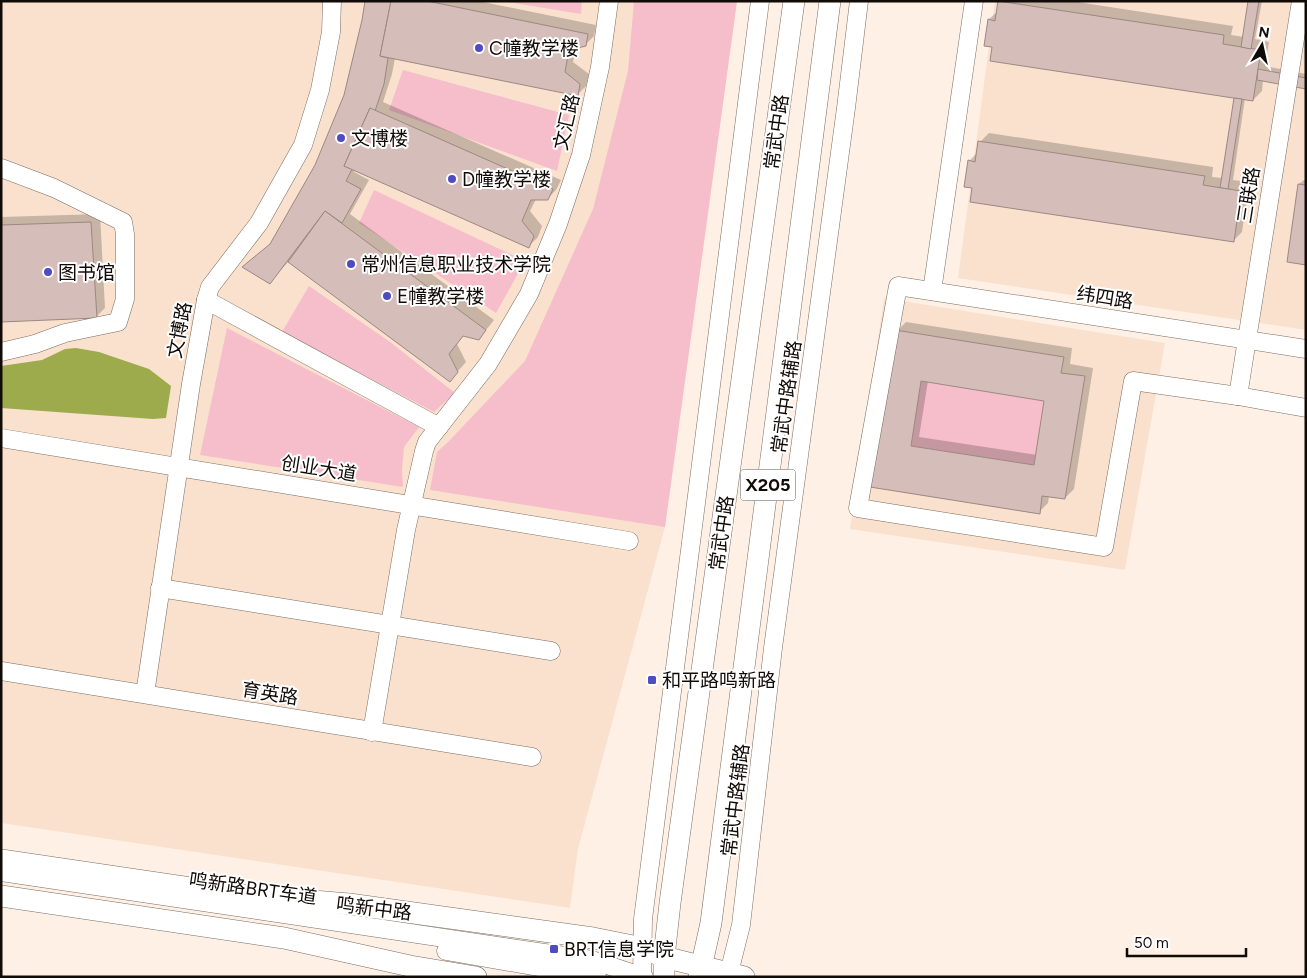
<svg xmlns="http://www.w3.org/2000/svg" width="1307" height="978" viewBox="0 0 1307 978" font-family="Figtree,'Noto Sans SC',sans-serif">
	<rect width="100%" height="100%" fill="#fff0e5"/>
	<g fill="#fae1ce">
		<path d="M1,1H737L665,527L578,849L570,908L1,823Z"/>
		<path d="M995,1H1306V330L958,278Z"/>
		<path d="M884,298L1165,343L1125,570L850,529Z"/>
	</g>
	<g fill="#f6bdca">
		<path d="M502,1H582L581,14Z"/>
		<path d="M634,1H737L665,527L430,490L437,452L448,442L525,361L593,209L628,71Z"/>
		<path d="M403,70L569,115L557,171L389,110Z"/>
		<path d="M374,190L525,261L496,313L359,223Z"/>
		<path d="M309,286L390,342L455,393L434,412L282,332Z"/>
		<path d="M227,328L419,427L404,447L402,470L403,487L200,455Z"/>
		<path d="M921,381L1044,401L1034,465L911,446Z"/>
	</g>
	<path fill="#9eab4c" d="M76,348L99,352L149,369L171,386L166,418L153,419L1,408V366L42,360L65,349Z"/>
	<g fill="#0003" fill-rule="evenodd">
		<path d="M366,1H478L596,25L594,36L585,45L576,47L573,62L589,74L586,86L577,95L395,58L392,74L383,102L561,180L556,190L547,199H536L530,211L542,226L538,237L529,246L355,170L354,172L369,180L350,214L494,320L479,339L464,335L457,344L466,362L450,380L289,261L269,283L244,267L273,242L316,166L345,95L364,20Z"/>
		<path d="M999,1H1071L1233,26L1231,35L1244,37L1250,1H1262L1255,39L1269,42L1265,66L1306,74V88L1263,80L1262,91L1253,100L1245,98L1233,180L1249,182L1242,232L1233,241L965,186L970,160L978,152L980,142L989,133L1213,167L1212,177L1222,178L1235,97L985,45L989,19L998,11Z"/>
		<path d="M1304,180H1306V264L1299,184Z"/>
		<path d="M100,214L105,308L96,317L1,321V217Z"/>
		<path d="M906,322L1072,348L1070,364L1093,368L1074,489L1065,498L1049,496L1048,503L1039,512L872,486L897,331ZM928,381L1045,400L1037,455L919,437Z"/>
	</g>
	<g fill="#d5beb9" stroke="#9d8783" fill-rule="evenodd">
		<path d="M365,1H391L380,56L388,58L384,84L375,111L370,108L344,166L352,169L346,181L361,189L342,223L325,211L270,284L242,267L270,244L315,165L344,95L362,20Z"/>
		<path d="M391,1H427L588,34L586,46L569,50L565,72L580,84L578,96L380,56Z"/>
		<path d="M998,1L1224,35L1223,44L1261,50L1253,101L990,61L992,47L984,46L988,19L995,21Z"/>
		<path d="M1248,1H1259L1251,49L1241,47Z"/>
		<path d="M1258,69L1306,78V89L1257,80Z"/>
		<path d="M1234,98L1242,99L1228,189L1220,188Z"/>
		<path d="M370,108L553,189L548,200H531L522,221L534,236L529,248L344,166Z"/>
		<path d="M978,141L1205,176L1203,185L1241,191L1234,242L970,202L972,188L964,187L968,160L975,162Z"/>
		<path d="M1298,184L1306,185V265L1287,262Z"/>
		<path d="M325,211L486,330L479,340L463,336L449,354L458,372L450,382L288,262Z"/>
		<path d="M91,222L97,318L1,322V225Z"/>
		<path d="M895,330L1064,357L1061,373L1085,376L1065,499L1042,496L1040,514L870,487ZM921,381L1044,401L1034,465L911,446Z"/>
	</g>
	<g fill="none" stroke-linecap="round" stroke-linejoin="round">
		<g stroke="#7b6b5f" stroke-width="19">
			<g id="minor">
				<path d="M1,168L54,188L123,222L125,234V299L118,322L65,333L35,344L1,352"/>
				<path d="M932,291L974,1"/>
				<path d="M206,300L439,427"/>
				<path d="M1306,349L898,286L858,508L1104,547L1133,381L1238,396L1306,408"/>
				<path d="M1238,396L1301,1"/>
				<path d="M1,438L629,541"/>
				<path d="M160,588L551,651"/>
				<path d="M1,671L532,757"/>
				<path d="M145,694L191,384L206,300L210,287L259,223L303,145L320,90L331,32L332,1"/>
				<path d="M372,732L406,530L424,451L427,442L488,364L529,294L558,224L581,155L600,67L609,1"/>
				<path d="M1,872L592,960L644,977"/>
				<path d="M446,951L597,977"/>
				<path d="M642,977L643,919L760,1"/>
				<path d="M728,977L741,925L773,648L846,108L859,1"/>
			</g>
		</g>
		<g stroke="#7b6b5f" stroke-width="22">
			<g id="major">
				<path d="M1,860L231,894L349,904L593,938L643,948L664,957L744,977"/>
				<path d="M1,896L284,938L410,966L476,977"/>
				<path d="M664,977V957L670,903L794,1"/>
				<path d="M699,977L711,923L830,1"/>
			</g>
		</g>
		<use href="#minor" stroke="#fff" stroke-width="18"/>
		<use href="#major" stroke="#fff" stroke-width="21"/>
	</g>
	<g fill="#4f4cc2" stroke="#fff" stroke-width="2">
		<circle cx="479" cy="48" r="5"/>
		<circle cx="341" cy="138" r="5"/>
		<circle cx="452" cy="179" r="5"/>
		<circle cx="351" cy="264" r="5"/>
		<circle cx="48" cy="272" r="5"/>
		<circle cx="387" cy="296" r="5"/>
		<rect x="647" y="675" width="10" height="10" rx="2.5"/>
		<rect x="549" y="944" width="10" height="10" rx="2.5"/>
	</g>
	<g text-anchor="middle" stroke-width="4" stroke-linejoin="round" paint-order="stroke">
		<rect fill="#fff" stroke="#585451" stroke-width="1" x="740.5" y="469.5" width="55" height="31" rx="4"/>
		<g font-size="18" font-weight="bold" fill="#110b07">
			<text x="768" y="491">X205</text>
		</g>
		<g font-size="19" fill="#110b07" stroke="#fff" text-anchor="start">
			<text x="489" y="55">C幢教学楼</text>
			<text x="351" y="145">文博楼</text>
			<text x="462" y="186">D幢教学楼</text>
			<text x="361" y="271">常州信息职业技术学院</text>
			<text x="58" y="279">图书馆</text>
			<text x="397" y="303">E幢教学楼</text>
			<text x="662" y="687">和平路鸣新路</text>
			<text x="564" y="956">BRT信息学院</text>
		</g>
		<g font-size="19" fill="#110b07" stroke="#fff">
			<text transform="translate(566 122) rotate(-77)" y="7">文汇路</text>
			<text transform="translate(776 132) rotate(-82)" y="7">常武中路</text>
			<text transform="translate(1248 195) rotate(-81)" y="7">三联路</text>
			<text transform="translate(1105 297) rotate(9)" y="7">纬四路</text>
			<text transform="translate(179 330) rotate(-79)" y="7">文博路</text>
			<text transform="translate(786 397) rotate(-82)" y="7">常武中路辅路</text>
			<text transform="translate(319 468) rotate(9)" y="7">创业大道</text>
			<text transform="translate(721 533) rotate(-82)" y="7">常武中路</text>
			<text transform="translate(270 693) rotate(9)" y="7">育英路</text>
			<text transform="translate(735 800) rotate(-83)" y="7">常武中路辅路</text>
			<text transform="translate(253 888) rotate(8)" y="7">鸣新路BRT车道</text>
			<text transform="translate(374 908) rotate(7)" y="7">鸣新中路</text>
		</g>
	</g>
	<rect width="1307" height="978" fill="none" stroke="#110b07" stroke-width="5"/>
	<g transform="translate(1262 45) rotate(9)" stroke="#ffffff" stroke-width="4" paint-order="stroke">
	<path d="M0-4L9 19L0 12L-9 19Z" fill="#110b07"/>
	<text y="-8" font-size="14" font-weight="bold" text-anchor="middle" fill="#110b07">N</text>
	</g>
	<path d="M1127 948v8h119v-8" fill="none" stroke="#110b07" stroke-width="2.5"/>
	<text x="1134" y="948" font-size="15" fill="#110b07" stroke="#ffffff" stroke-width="4" paint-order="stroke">50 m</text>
</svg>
